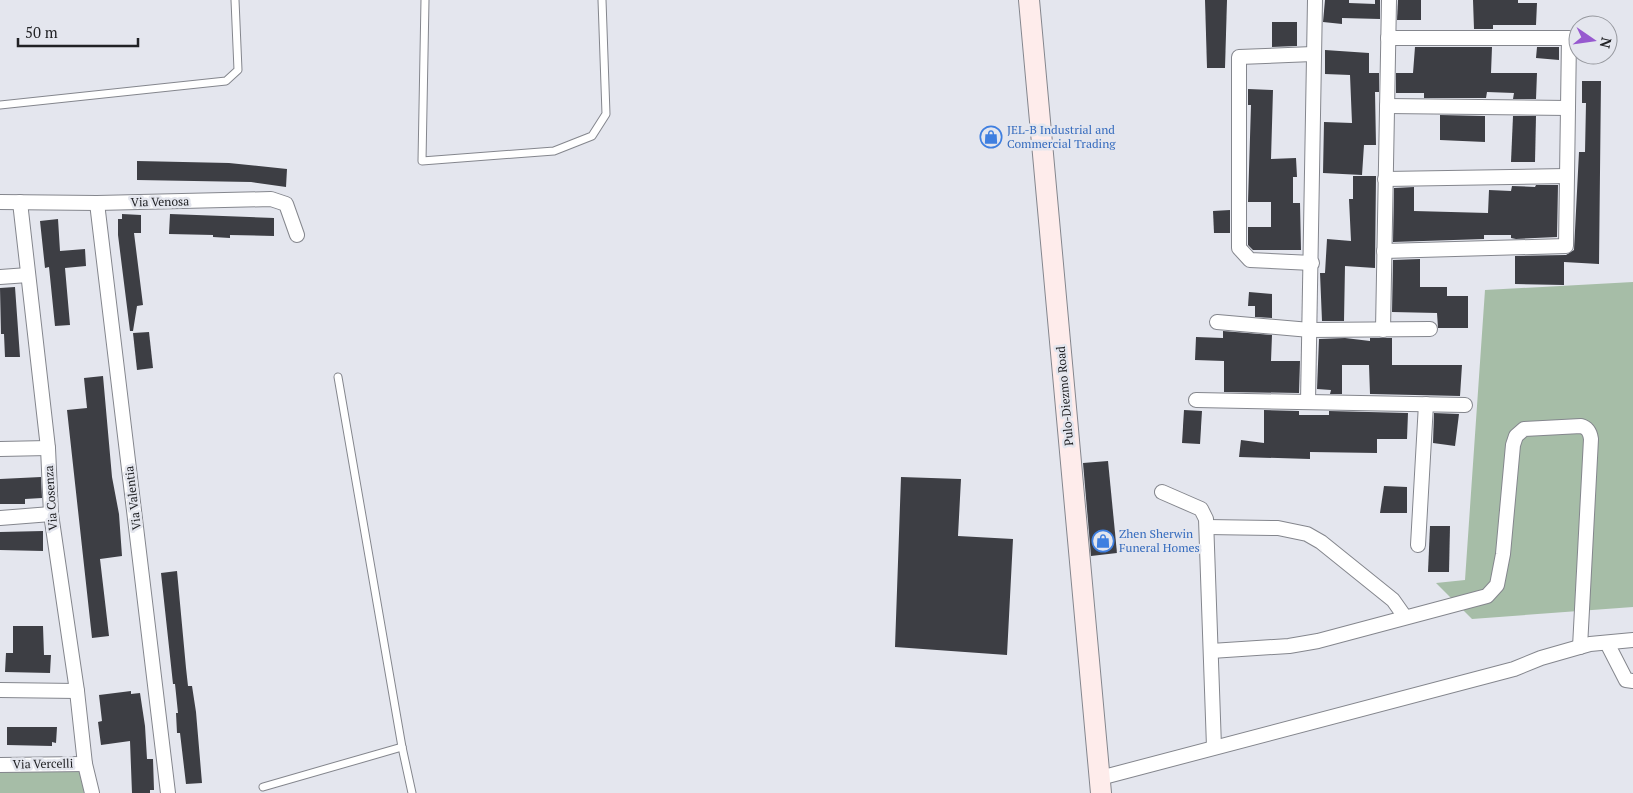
<svg xmlns="http://www.w3.org/2000/svg" width="1633" height="793" viewBox="0 0 1633 793" font-family="'PT Serif',serif">
	<rect width="100%" height="100%" fill="#e4e6ee"/>
	<g fill="#a6bda7">
		<path d="M1633,282V607L1472,619L1436,583L1465,580L1485,290Z"/>
		<path d="M81,769L84,793H0V770Z"/>
	</g>
	<g fill="#3d3e44">
		<path d="M1205,0H1227L1225,68H1207Z"/>
		<path d="M1325,0H1349V3L1375,4V0H1380V19L1342,18V24L1323,22Z"/>
		<path d="M1398,0H1421V20H1397Z"/>
		<path d="M1473,0H1518V3H1537L1536,25H1493V29H1474Z"/>
		<path d="M1272,22H1297V46L1272,47Z"/>
		<path d="M1415,47H1492L1491,73H1537L1536,99H1513L1514,93L1487,92L1486,98H1424V93H1396V73H1413Z"/>
		<path d="M1537,47H1559V60L1536,58Z"/>
		<path d="M1325,50L1369,53V73H1379V92H1375L1376,145H1364L1362,175L1323,173L1324,122L1352,123L1350,75L1325,74Z"/>
		<path d="M1582,81H1601L1599,264L1564,262V285L1515,284V256L1566,255L1574,250L1579,152H1585L1586,103H1582Z"/>
		<path d="M1248,89L1273,90L1271,159L1296,158L1297,177H1293V203H1300L1301,250H1253L1248,245V227H1271V202H1248L1251,105H1248Z"/>
		<path d="M1440,115L1485,116V142L1440,140Z"/>
		<path d="M1513,116H1536L1535,162H1511Z"/>
		<path d="M137,161L229,163L287,169L286,187L251,182L137,180Z"/>
		<path d="M1353,176H1376L1375,268L1345,266L1344,321H1322L1320,273H1325L1327,239L1351,241L1349,199H1353Z"/>
		<path d="M1536,185H1558L1557,237L1516,239L1511,238V235H1484V239L1393,242L1394,188L1414,187V211L1488,213L1489,190L1511,191L1512,186L1535,187Z"/>
		<path d="M1230,210V233H1214L1213,211Z"/>
		<path d="M122,214L141,215V233H134L143,305L137,306L133,331H130L118,235V219H122Z"/>
		<path d="M170,214L274,218V236L230,235V238L213,237V235L169,234Z"/>
		<path d="M58,219L60,251L85,249L86,266L65,268L70,325L55,326L49,267L45,268L40,221Z"/>
		<path d="M1420,259V287H1447V296H1468V328H1438L1437,313L1392,312L1393,260Z"/>
		<path d="M15,287L20,357H5L4,334H1L0,288Z"/>
		<path d="M1249,292L1272,294V318L1255,317V306H1248Z"/>
		<path d="M1223,331L1272,335L1271,361H1300L1299,393L1224,392V361L1195,360L1196,337L1223,338Z"/>
		<path d="M149,332L153,368L137,370L133,333Z"/>
		<path d="M1345,338L1370,341V338H1392V365H1462L1460,396L1370,394L1369,365H1342V394H1330L1331,390L1317,389L1319,339Z"/>
		<path d="M103,376L112,477L119,514L122,556L100,559L109,636L92,638L67,410L87,408L84,378Z"/>
		<path d="M1184,410L1202,411L1200,444L1182,443Z"/>
		<path d="M1264,410L1299,411V415H1329V411L1408,413L1407,439H1377V453L1310,452V459L1239,457L1241,440L1264,443Z"/>
		<path d="M1434,413L1459,414L1455,446L1433,443Z"/>
		<path d="M1108,461L1117,553L1091,556L1083,463Z"/>
		<path d="M41,477L42,498L25,499V504H0V479Z"/>
		<path d="M901,477L961,479L958,536L1013,539L1007,655L895,647Z"/>
		<path d="M1384,486L1407,487V513H1380Z"/>
		<path d="M1430,526H1450L1449,572H1428Z"/>
		<path d="M43,531V551L0,550V532Z"/>
		<path d="M177,571L186,668L188,686H192L196,712L202,783L186,784L180,733H177L176,713H178L175,684H173L161,573Z"/>
		<path d="M13,626H43L44,655H51L50,673L5,672L6,653H13Z"/>
		<path d="M131,691V694L140,693L145,726L147,759H153L154,790H150V793H132L130,741L101,745L98,722L102,721L99,695Z"/>
		<path d="M7,727H57L56,743L52,742V746L7,745Z"/>
	</g>
	<g fill="none" stroke-linecap="round" stroke-linejoin="round">
		<g stroke="#84868d" stroke-width="9">
			<g id="lane">
				<path d="M425,0L422,161L554,151L592,136L606,114L602,0"/>
				<path d="M0,105L226,81L238,70L235,0"/>
				<path d="M338,377L402,747L412,793"/>
				<path d="M263,787L402,747"/>
			</g>
		</g>
		<g stroke="#84868d" stroke-width="16">
			<g id="street">
				<path d="M1387,106L1568,108"/>
				<path d="M1385,179L1566,176"/>
				<path d="M0,202L97,203L271,199L286,204L297,235"/>
				<path d="M20,202L48,448L51,514L77,691L85,764L92,793"/>
				<path d="M97,203L168,793"/>
				<path d="M1384,251L1566,246L1569,38H1388"/>
				<path d="M1312,263L1250,260L1239,248V57L1313,54"/>
				<path d="M0,277L28,275"/>
				<path d="M1217,322L1310,330L1430,329"/>
				<path d="M1383,330L1389,0"/>
				<path d="M1196,400L1465,405"/>
				<path d="M1308,402L1315,0"/>
				<path d="M0,449L48,448"/>
				<path d="M1162,492L1201,509L1206,519L1214,747"/>
				<path d="M0,518L51,514"/>
				<path d="M1207,527L1278,528L1307,534L1321,542L1393,600L1405,617"/>
				<path d="M1418,545L1426,404"/>
				<path d="M1607,643L1626,680L1633,681"/>
				<path d="M1211,651L1289,646L1318,641L1487,596L1497,585L1503,554L1513,445L1516,436L1524,429L1581,426C1588,428 1590,432 1591,439L1580,647"/>
				<path d="M0,690L77,691"/>
				<path d="M0,765L85,764"/>
				<path d="M1100,778L1514,669L1541,658L1590,644L1633,640"/>
			</g>
		</g>
		<g stroke="#84868d" stroke-width="22">
			<path id="secondary" d="M1029,0L1101,793"/>
		</g>
		<use href="#lane" stroke="#fff" stroke-width="7"/>
		<use href="#street" stroke="#fff" stroke-width="14"/>
		<use href="#secondary" stroke="#feeceb" stroke-width="20"/>
	</g>
	<defs>
		<g id="shop-ring" transform="scale(1.125)"><circle r="9.5" fill="#e4e6ee" stroke="#3f7fe0" stroke-width="1.5"/><path d="M-5-2.5h2.3a2.7 3.5 0 0 1 5.4 0H5L5.5 6h-11ZM-1.5-2.5h3a1.5 2.3 0 0 0-3 0Z" fill="#3f7fe0"/></g>
	</defs>
	<g fill-rule="evenodd">
		<use href="#shop-ring" x="991" y="137"/>
		<use href="#shop-ring" x="1103" y="541"/>
	</g>
	<g text-anchor="middle" stroke-width="5" stroke-linejoin="round" paint-order="stroke">
		<g font-size="12" fill="#366cbe" stroke="#e4e6ee" text-anchor="start">
			<text x="1007" y="134">JEL-B Industrial and<tspan x="1007" dy="14">Commercial Trading</tspan></text>
			<text x="1119" y="538">Zhen Sherwin<tspan x="1119" dy="14">Funeral Homes</tspan></text>
		</g>
		<g font-size="12" fill="#212225" stroke="#e4e6ee">
			<text transform="translate(160 202) rotate(-1)" y="4">Via Venosa</text>
			<text transform="translate(1065 396) rotate(-95)" y="4">Pulo-Diezmo Road</text>
			<text transform="translate(51 498) rotate(-94)" y="4">Via Cosenza</text>
			<text transform="translate(133 498) rotate(-97)" y="4">Via Valentia</text>
			<text transform="translate(43 764) rotate(-1)" y="4">Via Vercelli</text>
		</g>
	</g>
	<g transform="translate(1593 40) rotate(103)"><circle r="24" fill="#e4e6ee" stroke="#96989e"/>
	<path d="M0-4L9 19L0 12L-9 19Z" fill="#9759cf"/>
	<text y="-8" font-size="14" font-weight="bold" text-anchor="middle" fill="#212225">N</text>
	</g>
	<path d="M18 38v8h120v-8" fill="none" stroke="#212225" stroke-width="2.5"/>
	<text x="25" y="38" font-size="15" fill="#212225" stroke="#e4e6ee" stroke-width="4" paint-order="stroke">50 m</text>
</svg>
